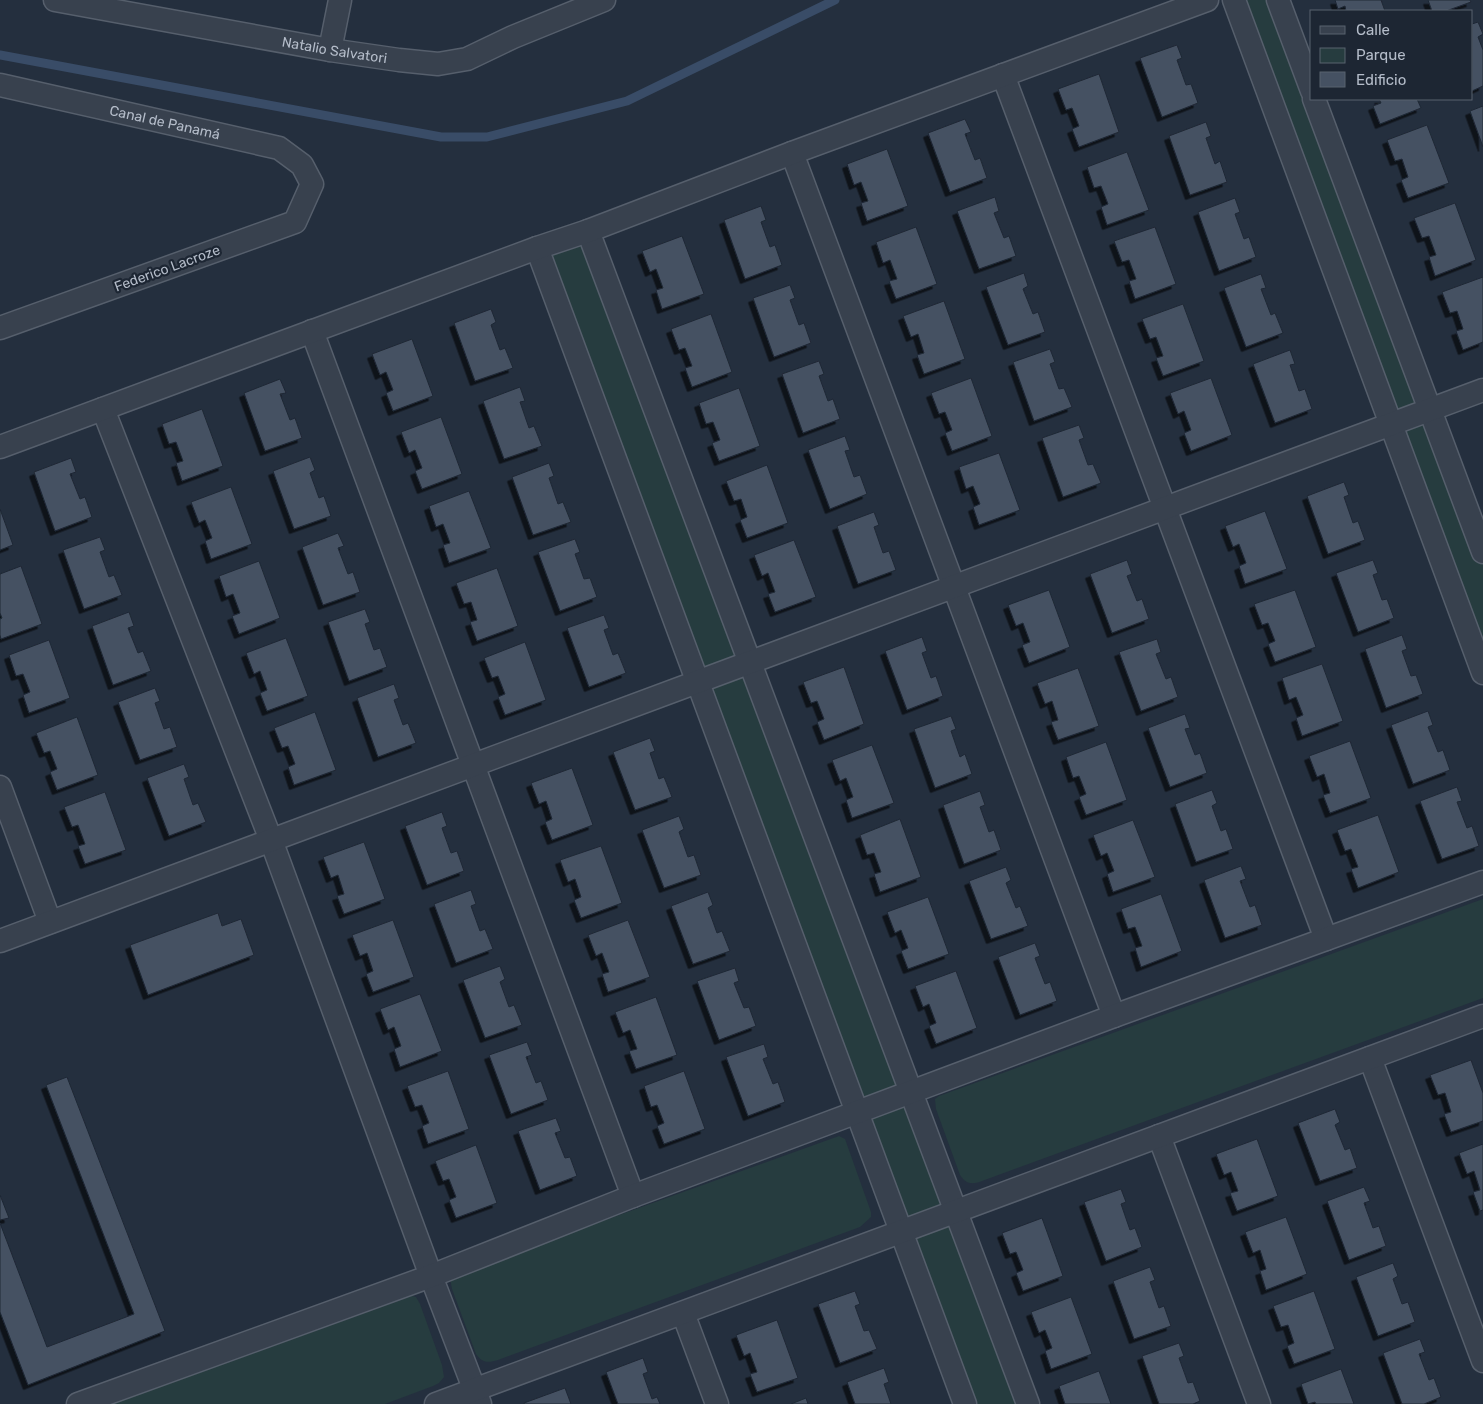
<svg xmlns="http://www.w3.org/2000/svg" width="1483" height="1404" viewBox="0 0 1483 1404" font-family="Rubik,sans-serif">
	<defs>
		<filter id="shadow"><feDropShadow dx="-4.5" dy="4.5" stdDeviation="0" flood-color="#0009"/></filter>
	</defs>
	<rect width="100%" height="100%" fill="#242f3e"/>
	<g fill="#263c3f">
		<path d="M1234,0H1278L1483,552V673Z"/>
		<path d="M588,231L1028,1404H965L537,248Z"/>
		<path d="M1483,899V998L982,1181C972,1185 966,1184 960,1175L936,1109L935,1099L939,1096Z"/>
		<path d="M839,1136L845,1139L871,1212V1217L860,1227L498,1360C488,1363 482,1363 476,1354L452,1289L450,1278L461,1272Z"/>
		<path d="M412,1296L416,1297L420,1304L442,1365L444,1377L439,1383L433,1386L385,1404H112Z"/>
	</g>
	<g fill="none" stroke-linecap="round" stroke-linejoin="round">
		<path stroke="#394c67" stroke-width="9" d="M0,55L441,137H487L627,101L835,0"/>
	</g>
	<g fill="#455162" stroke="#1f2835" filter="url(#shadow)">
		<path d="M1335,0H1381L1385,11H1346L1345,6L1338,9Z"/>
		<path d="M1428,0H1470L1471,2L1446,11H1432Z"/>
		<path d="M1478,22L1483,34L1478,37L1483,50V86L1472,91V24Z"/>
		<path d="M1177,45L1182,58L1177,60L1186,85L1191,84L1198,103L1162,117L1140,58Z"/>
		<path d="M1099,74L1119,132L1079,147L1072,129L1079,126L1072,108L1066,110L1058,89Z"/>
		<path d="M1379,99H1417L1421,108L1380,124L1373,106L1381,103Z"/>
		<path d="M1483,106V147L1470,111Z"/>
		<path d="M965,119L971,132L965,134L975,160L980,158L987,178L950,192L928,133Z"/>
		<path d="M1206,122L1211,136L1206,138L1215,164L1220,161L1227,182L1190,195L1169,136Z"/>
		<path d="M1427,125L1449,183L1408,198L1401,180L1408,177L1402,159L1395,161L1387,140Z"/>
		<path d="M887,149L908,206L867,221L861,203L868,201L861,182L854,185L847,164Z"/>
		<path d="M1127,152L1149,210L1107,225L1101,207L1108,204L1101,186L1094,188L1087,167Z"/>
		<path d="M995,197L999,211L994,213L1004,238L1009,236L1016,256L979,269L957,211Z"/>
		<path d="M1235,198L1240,212L1235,214L1244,239L1249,237L1256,257L1219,271L1198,212Z"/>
		<path d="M1455,203L1476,260L1435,276L1429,257L1436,255L1429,236L1422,238L1414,218Z"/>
		<path d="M761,206L766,220L761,222L770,247L775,245L782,265L745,279L724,220Z"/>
		<path d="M916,227L937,284L896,299L889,281L897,279L890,260L883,263L876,242Z"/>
		<path d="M1155,227L1176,284L1135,299L1129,281L1136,279L1129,260L1122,262L1114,241Z"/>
		<path d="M682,236L704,294L662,309L656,290L663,288L656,269L650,272L642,251Z"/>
		<path d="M1024,273L1028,286L1023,289L1033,314L1038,312L1045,332L1008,345L986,287Z"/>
		<path d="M1261,274L1266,288L1261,289L1271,315L1275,313L1283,333L1246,347L1224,288Z"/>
		<path d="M1483,277V342L1463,350L1456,331L1463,329L1457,311L1450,313L1442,292Z"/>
		<path d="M790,285L795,298L790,300L799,325L804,323L811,343L774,357L753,298Z"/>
		<path d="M944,301L965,359L924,374L917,355L924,353L918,334L911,337L903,316Z"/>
		<path d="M1183,304L1204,361L1163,376L1156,358L1163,356L1156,337L1150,339L1142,319Z"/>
		<path d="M491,309L496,322L491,325L500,350L505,348L513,368L475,381L454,323Z"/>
		<path d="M711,314L732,372L692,387L685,368L692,366L685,348L679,350L671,329Z"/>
		<path d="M412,339L433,396L393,411L386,393L393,390L386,372L380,375L372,354Z"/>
		<path d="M1050,349L1055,362L1050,364L1059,389L1064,388L1072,407L1034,421L1013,362Z"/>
		<path d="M1290,350L1295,364L1290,365L1299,391L1305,389L1312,409L1275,423L1253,364Z"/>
		<path d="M819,361L824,374L819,376L828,401L833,399L840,419L803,433L782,374Z"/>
		<path d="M971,378L992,436L952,451L945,433L952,430L945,412L939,414L931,393Z"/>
		<path d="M1211,378L1232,435L1191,451L1184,433L1191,430L1184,411L1178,414L1170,393Z"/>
		<path d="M280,379L286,393L280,394L290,420L295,418L302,438L265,451L244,393Z"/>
		<path d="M520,387L525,401L520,402L529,428L534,426L542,446L504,459L483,401Z"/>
		<path d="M739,388L760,446L719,461L712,443L720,440L713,422L706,424L699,403Z"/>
		<path d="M202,409L223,466L182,481L176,463L183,461L176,442L169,444L162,424Z"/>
		<path d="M441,417L462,474L422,489L415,471L422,468L415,450L409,453L401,432Z"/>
		<path d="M1079,425L1084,438L1079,440L1088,465L1093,464L1101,483L1063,497L1042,438Z"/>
		<path d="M845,436L850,450L845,451L854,477L860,475L867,494L830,509L808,450Z"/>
		<path d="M999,453L1020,510L979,525L973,507L980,504L973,486L966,489L959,467Z"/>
		<path d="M310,457L315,470L310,473L319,498L324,496L331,516L294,529L273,471Z"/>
		<path d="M71,458L76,472L70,474L80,499L85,497L92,517L55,531L34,472Z"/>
		<path d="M549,463L554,476L549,478L558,504L563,502L571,522L533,535L512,477Z"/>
		<path d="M767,465L788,523L747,538L740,520L747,517L741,499L734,501L726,481Z"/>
		<path d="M1344,482L1349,495L1344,497L1353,523L1358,521L1365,540L1328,554L1307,496Z"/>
		<path d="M231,487L252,544L211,559L205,541L212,538L205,520L199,523L191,502Z"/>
		<path d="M469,491L491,548L449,563L443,545L450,543L443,524L436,527L429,506Z"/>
		<path d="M0,509L13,545L0,550Z"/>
		<path d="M1265,511L1287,569L1245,584L1239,566L1246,563L1239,544L1233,547L1225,526Z"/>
		<path d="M874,512L879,525L874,527L883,553L889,551L896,570L858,584L837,526Z"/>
		<path d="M338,533L344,546L338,548L348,574L353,572L360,592L323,605L302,547Z"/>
		<path d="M100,537L105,550L100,552L109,577L114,575L122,595L84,609L63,550Z"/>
		<path d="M575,539L580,552L575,554L584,579L590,578L597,597L560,611L538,552Z"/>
		<path d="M794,540L816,597L775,612L768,594L775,592L768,573L762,576L754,555Z"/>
		<path d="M1127,560L1132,574L1127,576L1137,601L1142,599L1149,619L1112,633L1090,574Z"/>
		<path d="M1373,560L1378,573L1373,575L1382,600L1387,599L1394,618L1358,632L1336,573Z"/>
		<path d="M259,561L280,618L239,634L232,616L240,613L233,594L226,597L219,576Z"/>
		<path d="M21,566L42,624L1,639L0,635V619L2,618L0,613V574Z"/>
		<path d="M497,568L518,626L477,641L470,622L477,620L471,602L464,604L456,583Z"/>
		<path d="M1049,590L1070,647L1029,663L1022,645L1030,642L1023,623L1016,626L1008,605Z"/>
		<path d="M1295,590L1316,647L1275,662L1268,644L1275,641L1268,623L1262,625L1254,604Z"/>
		<path d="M365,609L370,622L365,624L374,650L380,648L387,667L349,681L328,622Z"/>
		<path d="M129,612L134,626L128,628L138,653L143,651L151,671L113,685L92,626Z"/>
		<path d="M604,615L609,628L604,630L613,655L618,653L626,673L589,687L567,628Z"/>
		<path d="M1402,635L1407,649L1402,651L1411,676L1416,675L1423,694L1386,708L1365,649Z"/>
		<path d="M922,637L927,651L922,653L931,678L936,676L943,696L907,710L885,651Z"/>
		<path d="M286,638L308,696L267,711L260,693L267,690L260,671L254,674L246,653Z"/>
		<path d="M1157,639L1161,652L1156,654L1166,679L1171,677L1178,697L1141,711L1119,652Z"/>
		<path d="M49,640L70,698L29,713L23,695L30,692L23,674L16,676L9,655Z"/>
		<path d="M525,642L546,700L505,715L498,697L505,694L498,676L492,678L484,658Z"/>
		<path d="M1322,664L1343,721L1302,736L1296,718L1303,715L1296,697L1289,700L1282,678Z"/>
		<path d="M844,667L864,724L824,740L817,722L824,719L817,701L811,703L803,682Z"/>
		<path d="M1078,668L1099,726L1058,740L1051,722L1058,720L1052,701L1045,704L1037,683Z"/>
		<path d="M394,684L399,698L394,700L403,725L408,723L416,743L378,757L357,698Z"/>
		<path d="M155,688L160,701L155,703L164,729L170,727L177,747L140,760L118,702Z"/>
		<path d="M1428,711L1433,725L1428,727L1438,752L1443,750L1450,770L1413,784L1391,725Z"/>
		<path d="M315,712L336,770L294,785L288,767L295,764L288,746L282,748L274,728Z"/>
		<path d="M1185,714L1190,728L1185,729L1195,755L1200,753L1207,773L1170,787L1148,728Z"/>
		<path d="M951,716L956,729L951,731L960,757L965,754L972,774L935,788L914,729Z"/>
		<path d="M77,717L98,775L57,790L50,772L57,769L50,751L44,753L36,733Z"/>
		<path d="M650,738L655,751L650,753L659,779L664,777L672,797L635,810L613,752Z"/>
		<path d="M1350,741L1371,798L1330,813L1323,795L1330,793L1324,774L1317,777L1309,756Z"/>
		<path d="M1106,742L1127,800L1086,815L1079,797L1086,794L1079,776L1073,778L1066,757Z"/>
		<path d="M872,745L894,803L852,818L846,800L853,797L846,778L840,781L832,760Z"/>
		<path d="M184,764L189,777L184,779L193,805L198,803L206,822L169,836L147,778Z"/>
		<path d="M572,768L593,825L552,840L545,822L552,819L546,801L539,804L531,783Z"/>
		<path d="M1457,787L1462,801L1457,802L1467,828L1472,826L1479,846L1442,859L1420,801Z"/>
		<path d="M1212,790L1217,803L1212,806L1221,831L1226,829L1233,849L1196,862L1175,804Z"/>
		<path d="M980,791L985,805L980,807L989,832L994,830L1001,850L964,864L943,805Z"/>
		<path d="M105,792L126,850L85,864L78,846L85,844L78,825L72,827L64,807Z"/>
		<path d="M442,812L447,826L442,828L451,853L457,851L464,871L427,885L405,826Z"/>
		<path d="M1378,815L1399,872L1358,888L1351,869L1358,867L1351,849L1345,851L1337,830Z"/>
		<path d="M679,816L684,829L679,832L688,857L694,855L701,875L664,888L642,830Z"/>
		<path d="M900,819L921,877L880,892L874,874L881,872L874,853L867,855L860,835Z"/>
		<path d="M1133,820L1155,877L1113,892L1107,874L1114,871L1107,853L1101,856L1093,835Z"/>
		<path d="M364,842L385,899L344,914L337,896L344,894L338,875L331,878L323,857Z"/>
		<path d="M601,846L622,903L581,918L574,900L581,897L575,879L568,882L560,860Z"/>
		<path d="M1241,866L1246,879L1240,881L1250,907L1255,905L1262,925L1225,938L1204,880Z"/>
		<path d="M1006,867L1011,880L1006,883L1016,908L1020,906L1028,926L991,939L969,881Z"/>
		<path d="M471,890L476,904L471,906L480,931L485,929L493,949L456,963L434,904Z"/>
		<path d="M708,892L713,905L708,908L717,933L722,931L730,951L693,964L671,906Z"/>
		<path d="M1161,894L1182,951L1141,967L1135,948L1142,946L1135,927L1128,929L1121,909Z"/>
		<path d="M928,897L949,954L908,969L901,951L908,948L901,930L895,933L887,912Z"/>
		<path d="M218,913L222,926L241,919L254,955L148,995L130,945Z"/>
		<path d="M393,920L414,977L373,992L366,974L373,971L367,953L360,956L352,935Z"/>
		<path d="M628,920L650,977L608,992L602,974L609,972L602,953L596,956L588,935Z"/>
		<path d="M1035,943L1040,956L1035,958L1045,984L1050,982L1057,1001L1020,1015L998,957Z"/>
		<path d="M500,966L505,979L500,982L509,1007L514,1005L522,1025L485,1038L463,980Z"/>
		<path d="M735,968L739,981L734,983L744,1008L749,1007L756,1026L719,1040L697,981Z"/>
		<path d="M956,971L977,1028L936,1044L929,1026L936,1023L929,1004L923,1007L915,986Z"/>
		<path d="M420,994L442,1051L400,1067L394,1049L401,1046L394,1027L388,1030L380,1009Z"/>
		<path d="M656,997L677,1055L636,1069L629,1051L637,1049L630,1030L623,1033L615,1012Z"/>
		<path d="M527,1042L532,1055L526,1057L536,1083L541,1081L548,1100L511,1114L489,1055Z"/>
		<path d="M764,1044L768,1057L763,1059L773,1084L778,1082L785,1102L748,1116L726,1057Z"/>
		<path d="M1471,1060L1483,1093V1121L1451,1132L1444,1114L1451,1112L1445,1093L1438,1095L1430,1075Z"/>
		<path d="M448,1071L469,1129L428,1144L422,1126L429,1123L422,1105L415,1107L407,1086Z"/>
		<path d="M684,1071L705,1129L664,1144L657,1126L664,1123L657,1105L651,1107L644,1086Z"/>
		<path d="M67,1077L165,1331L28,1385L0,1312V1223L47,1347L134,1314L46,1085Z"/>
		<path d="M1335,1109L1340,1122L1335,1125L1345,1150L1350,1148L1357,1168L1320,1181L1298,1123Z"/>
		<path d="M556,1118L561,1131L555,1133L565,1158L570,1157L577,1176L540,1190L518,1131Z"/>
		<path d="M1257,1139L1278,1196L1237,1211L1230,1193L1238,1191L1231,1172L1224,1175L1216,1154Z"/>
		<path d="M1483,1144V1210L1480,1211L1473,1192L1480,1190L1474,1171L1467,1174L1459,1153Z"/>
		<path d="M476,1145L497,1203L456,1218L449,1200L456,1197L449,1179L443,1181L435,1161Z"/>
		<path d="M1364,1187L1370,1201L1364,1203L1373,1228L1379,1226L1386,1246L1349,1260L1327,1201Z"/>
		<path d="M1121,1189L1126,1202L1121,1204L1130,1230L1135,1228L1142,1247L1106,1261L1084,1202Z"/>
		<path d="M0,1195L9,1218L0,1220Z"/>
		<path d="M1286,1217L1307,1274L1266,1290L1260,1271L1266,1269L1260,1250L1253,1253L1245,1232Z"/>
		<path d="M1042,1218L1063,1276L1023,1291L1016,1273L1023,1270L1016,1252L1010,1254L1002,1233Z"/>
		<path d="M1393,1263L1398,1276L1393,1279L1402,1304L1408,1302L1415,1322L1378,1336L1356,1277Z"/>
		<path d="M1150,1267L1155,1280L1150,1282L1159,1308L1164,1306L1171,1326L1134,1339L1113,1281Z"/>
		<path d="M855,1291L860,1304L855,1306L864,1331L869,1330L877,1349L840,1363L818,1304Z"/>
		<path d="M1314,1291L1335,1349L1294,1364L1287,1346L1294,1343L1288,1325L1281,1327L1273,1306Z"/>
		<path d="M1071,1297L1092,1354L1051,1369L1045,1351L1052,1348L1045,1330L1039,1333L1031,1312Z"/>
		<path d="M777,1320L798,1378L757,1392L750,1374L757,1372L750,1353L744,1356L736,1335Z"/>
		<path d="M1420,1339L1425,1352L1419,1354L1429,1380L1434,1378L1441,1397L1424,1404H1402L1383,1353Z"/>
		<path d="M1179,1343L1184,1356L1179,1358L1188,1383L1193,1382L1200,1401L1193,1404H1159L1142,1356Z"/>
		<path d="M643,1358L648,1372L643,1374L652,1399L657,1397L660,1404H618L606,1372Z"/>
		<path d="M884,1368L889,1382L884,1384L891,1404H855L847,1382Z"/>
		<path d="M1341,1369L1354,1404H1316L1315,1402L1308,1404L1301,1384Z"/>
		<path d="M1099,1371L1111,1404H1065L1059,1386Z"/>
		<path d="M565,1388L571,1404H524V1403Z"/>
		<path d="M806,1398L808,1404H791Z"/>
	</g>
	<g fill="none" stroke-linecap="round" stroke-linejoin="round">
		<g stroke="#565f6c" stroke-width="25">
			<g id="street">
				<path id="s1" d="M55,0L330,50L399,60L438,64L467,59L513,37L604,0"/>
				<path d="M1234,0L1483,673"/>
				<path d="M1278,0L1312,91"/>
				<path d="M330,50L340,0"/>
				<path d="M1003,75L1326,939"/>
				<path id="s2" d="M0,85L279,148L302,165L312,184L295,222L0,328"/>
				<path d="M1314,99L1483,552"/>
				<path d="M792,153L1114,1016"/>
				<path d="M588,231L1028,1404"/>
				<path d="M537,248L965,1404"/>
				<path d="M312,331L633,1196"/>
				<path d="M103,409L271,840L431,1276L480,1404"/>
				<path d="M0,447L537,248L588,231L792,153L1207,0"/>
				<path d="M0,787L50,922"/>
				<path d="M0,941L1483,390"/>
				<path d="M1370,1058L1483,1361"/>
				<path d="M1159,1136L1259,1404"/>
				<path d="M683,1313L717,1404"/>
				<path d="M78,1404L431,1276L633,1196L1114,1016L1483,882"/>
				<path d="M436,1404L1483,1016"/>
			</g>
		</g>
		<use href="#street" stroke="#38414e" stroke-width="22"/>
	</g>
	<g text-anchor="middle" stroke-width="4.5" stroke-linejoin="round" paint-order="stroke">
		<g font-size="14" fill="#b4bcc9" stroke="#1d2633">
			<text dy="5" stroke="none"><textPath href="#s1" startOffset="284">Natalio Salvatori</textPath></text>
			<text dy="5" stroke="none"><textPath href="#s2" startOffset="169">Canal de Panamá</textPath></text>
			<text transform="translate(167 268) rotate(-20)" y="5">Federico Lacroze</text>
		</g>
	</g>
	<rect x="1310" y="10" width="162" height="90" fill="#1d2633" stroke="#59626f"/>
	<rect x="1320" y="26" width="25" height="8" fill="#38414e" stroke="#59626f"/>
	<text x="1356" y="35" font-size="15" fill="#b4bcc9">Calle</text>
	<rect x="1320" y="48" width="25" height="15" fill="#263c3f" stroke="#59626f"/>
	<text x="1356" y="60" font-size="15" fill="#b4bcc9">Parque</text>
	<rect x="1320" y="72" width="25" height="15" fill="#455162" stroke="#59626f"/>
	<text x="1356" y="85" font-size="15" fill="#b4bcc9">Edificio</text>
</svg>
